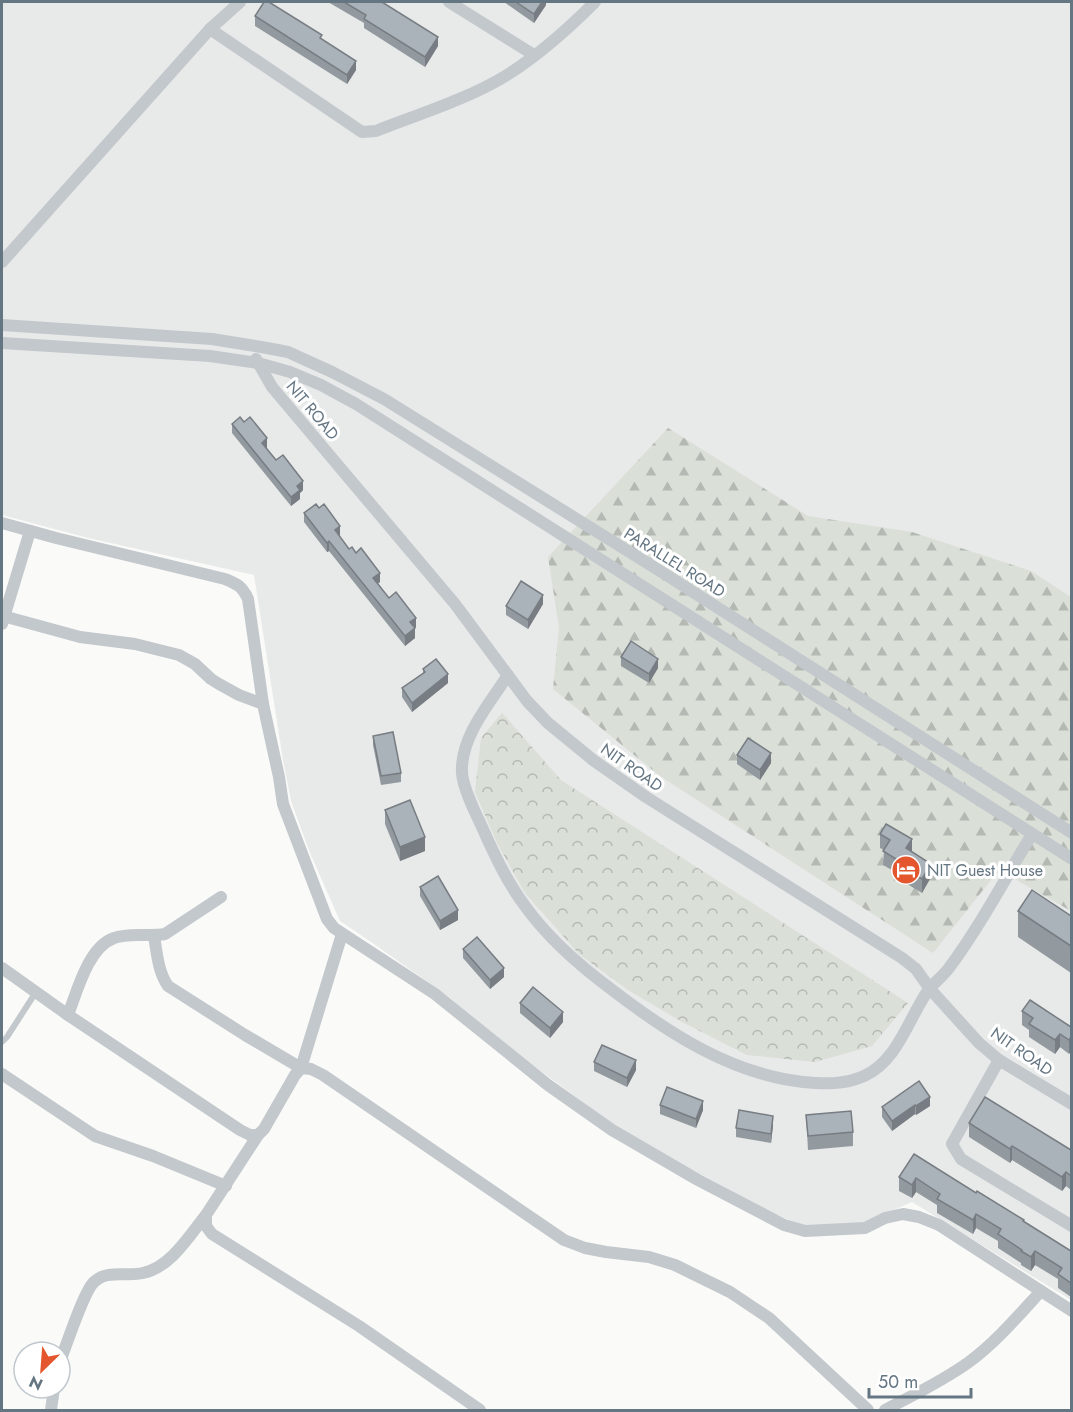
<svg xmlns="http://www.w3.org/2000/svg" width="1073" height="1412" viewBox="0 0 1073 1412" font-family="Jost,sans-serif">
	<defs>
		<pattern id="forest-firs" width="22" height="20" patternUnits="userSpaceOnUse" patternTransform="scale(1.5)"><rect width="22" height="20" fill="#dadfd7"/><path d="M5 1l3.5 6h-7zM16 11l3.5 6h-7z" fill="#b4b9b4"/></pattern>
		<pattern id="park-crowns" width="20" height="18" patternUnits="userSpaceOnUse" patternTransform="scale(1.5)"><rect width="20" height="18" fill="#dadfd7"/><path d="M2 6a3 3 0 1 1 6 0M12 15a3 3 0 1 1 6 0" fill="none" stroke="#b4b9b4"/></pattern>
	</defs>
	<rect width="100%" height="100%" fill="#fafaf8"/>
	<path fill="#e8e9e9" d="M2,2H1071V1300L912,1202L862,1224L802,1225L774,1214L650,1147L610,1122L511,1049L449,997L374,944L340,921L310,853L291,801L283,760L254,575L88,538L2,515Z"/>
	<path fill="url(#forest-firs)" d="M668,428L808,516L912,532L1031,571L1071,597V911L999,870L933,953L660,776L553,689L559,627L548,557Z"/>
	<path fill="url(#park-crowns)" d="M502,713L561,780L908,1003L872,1046L815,1062L747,1055L682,1022L628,990L579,954L525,893L497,843L475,792L481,738Z"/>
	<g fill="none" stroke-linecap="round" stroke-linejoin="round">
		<path stroke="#c3c8cc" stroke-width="6" d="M2,1042L7,1037L36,992"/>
		<g stroke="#c3c8cc" stroke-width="12">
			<path d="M449,2L534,55"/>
			<path d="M210,29L362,132L376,131C419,114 468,99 507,75C539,55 569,28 595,2"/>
			<path d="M2,262L210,29L240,2"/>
			<path d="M2,325L212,339L267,348L288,352L332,372L384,399L660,571L1072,833"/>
			<path d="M2,343L210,356L258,363L290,372L321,385L356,404L1072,859"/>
			<path d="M256,359L272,387L455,604L527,701L548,723L593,760L646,797L902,958L916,969L930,989L979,1043L999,1060L1072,1104"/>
			<path d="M2,523L56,538L225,579C237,584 242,586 248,599L263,704L279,777L283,804L327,919L334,928L435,994L548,1085L612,1130L698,1180L784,1225L805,1231L865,1228L885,1218L903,1214L919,1217L939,1225L1072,1311"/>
			<path d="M3,616L80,637L135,644L179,655L195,664L211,679L219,684L239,695L263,704"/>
			<path d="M2,624L30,531"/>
			<path d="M508,675C490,703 460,737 462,773C463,788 475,812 482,827C494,854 507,882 525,906C548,938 580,966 611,989C668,1033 731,1074 803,1082C824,1084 844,1085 864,1076C898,1061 909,1017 929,989C935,982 943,976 949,968C980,926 1005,879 1032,834"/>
			<path d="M154,936C157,953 158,972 168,986L245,1035L301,1068L342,934"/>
			<path d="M2,968L68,1015L240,1130L250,1135H258L264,1129L295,1075L301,1068L311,1069L323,1075L564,1240L585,1248L606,1252L649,1257L675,1265L730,1292L769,1318L868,1410"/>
			<path d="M68,1015C77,992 88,947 114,938C129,932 149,937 165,934L221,897"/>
			<path d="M999,1060L952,1144L961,1159L1072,1226"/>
			<path d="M2,1074L95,1136L153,1156L226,1186"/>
			<path d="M258,1135L206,1215V1226L212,1234L359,1326L480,1410"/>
			<path d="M60,1362C66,1346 84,1291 94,1282C108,1269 127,1277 143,1273C171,1267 189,1236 206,1215"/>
			<path d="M51,1410L54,1388"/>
			<path d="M885,1410C913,1395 943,1381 969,1362C996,1342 1018,1316 1041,1291"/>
		</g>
	</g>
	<g fill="#929a9f">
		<path d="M328,2H382L438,46L425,67L364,28V23Z"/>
		<path d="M504,2H546V5L534,23Z"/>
		<path d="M255,16L322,40L356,70L347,84L255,26Z"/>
		<path d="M232,424L267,448H266L276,460L303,490L300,493V499L291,506L232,433Z"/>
		<path d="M319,508L340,535L339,536L349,549L380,582L378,583L389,598L416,627L415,628V638L405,646L329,551L327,552L304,522V513Z"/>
		<path d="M543,604L528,629L506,615V606Z"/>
		<path d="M621,657L658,668L649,683L621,666Z"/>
		<path d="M423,669L448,683L412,712L402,697V688L423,673Z"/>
		<path d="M373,736L401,773V782L381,785L373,745Z"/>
		<path d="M737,755L771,763L760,780L737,764Z"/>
		<path d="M385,810L425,851L400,861L385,824Z"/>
		<path d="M880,834L912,852L931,877L922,893L899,879V874L883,865L884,850L880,848Z"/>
		<path d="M420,887L458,920L440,930L420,896Z"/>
		<path d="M1018,911L1071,916V973L1018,937Z"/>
		<path d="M463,949L504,977L490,989L463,958Z"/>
		<path d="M520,1003L563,1022L550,1038L520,1013Z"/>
		<path d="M1022,1011L1071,1027L1069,1054L1060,1047L1055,1054L1029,1037V1030L1022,1025Z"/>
		<path d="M594,1062L636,1070L627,1087L594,1071Z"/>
		<path d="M919,1081L930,1106L916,1115L915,1114L892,1131L882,1117V1107Z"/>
		<path d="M660,1105L703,1110L696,1128L660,1114Z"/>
		<path d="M806,1115L853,1132V1146L808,1150Z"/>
		<path d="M969,1123L1071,1150V1190L1066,1186L1062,1191L1012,1160L1010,1163L969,1137Z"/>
		<path d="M773,1125L771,1143L736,1137V1128Z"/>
		<path d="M914,1154L1071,1251V1297L1058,1288V1279L1035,1265L1031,1271L1021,1265V1263L998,1248V1241L976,1228L973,1234L937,1213V1205L916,1192L912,1198L899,1191V1177Z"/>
	</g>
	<g fill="#777d82">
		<path d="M542,2H546V5L534,23V14Z"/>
		<path d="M438,37V46L425,67V57Z"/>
		<path d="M356,61V70L347,84V75Z"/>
		<path d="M267,438V448L262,452V443Z"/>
		<path d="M303,481V490L300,493V499L291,506V497L297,486Z"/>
		<path d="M340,526V535L335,539V530Z"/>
		<path d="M329,541V551L327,552V543Z"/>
		<path d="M380,573V582L373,587V578Z"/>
		<path d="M543,595V604L528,629V620Z"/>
		<path d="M416,618V627L410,631V622Z"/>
		<path d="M415,628V638L405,646V636Z"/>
		<path d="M658,659V668L649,683V674Z"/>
		<path d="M448,674V683L412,712V703Z"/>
		<path d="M771,753V763L760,780V770Z"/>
		<path d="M425,837V851L400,861V847Z"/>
		<path d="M912,839V853L906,848Z"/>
		<path d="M931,864V877L922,893V879Z"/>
		<path d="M458,910V920L440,930V921Z"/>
		<path d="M504,968V977L490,989V980Z"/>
		<path d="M563,1012V1022L550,1038V1028Z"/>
		<path d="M1060,1034V1047L1055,1054V1040Z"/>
		<path d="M1071,1037V1051L1069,1054V1040Z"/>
		<path d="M636,1060V1070L627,1087V1078Z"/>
		<path d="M930,1097V1106L916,1115V1106Z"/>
		<path d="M703,1101V1110L696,1128V1119Z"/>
		<path d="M915,1105V1114L892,1131V1121Z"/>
		<path d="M773,1116V1125L771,1143V1134Z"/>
		<path d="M1012,1146V1160L1010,1163V1149Z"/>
		<path d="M1066,1172V1186L1062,1191V1177Z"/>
		<path d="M916,1178V1192L912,1198V1185Z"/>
		<path d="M976,1214V1228L973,1234V1220Z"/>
		<path d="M1035,1251V1265L1031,1271V1257Z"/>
	</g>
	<g fill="#aab3b9" stroke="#777d82" stroke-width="1.5">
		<path d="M264,2H269L322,35L320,38L356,61L347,75L255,16Z"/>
		<path d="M344,2H382L438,37L425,57L364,19L366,15Z"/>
		<path d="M516,2H542L534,14Z"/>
		<path d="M240,417L244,422L250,417L267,438L262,443L276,460L283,455L303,481L297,486L300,490L291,497L232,424Z"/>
		<path d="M316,504L319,508L324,504L340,526L335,530L349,549L352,547L356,553L361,548L380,573L373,578L389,598L396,592L416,618L410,622L415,628L405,636L329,541L327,543L304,513Z"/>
		<path d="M521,581L543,595L528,620L506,606Z"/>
		<path d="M631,641L658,659L649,674L621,657Z"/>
		<path d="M436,659L448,674L412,703L402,688L425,672L423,669Z"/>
		<path d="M393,732L401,773L381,776L373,736Z"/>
		<path d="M748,738L771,753L760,770L737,755Z"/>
		<path d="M410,800L425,837L400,847L385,810Z"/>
		<path d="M886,824L912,839L906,848L931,864L922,879L899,865L901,862L883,851L890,840L880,834Z"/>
		<path d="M438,876L458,910L440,921L420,887Z"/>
		<path d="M1032,890L1071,916V946L1018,911Z"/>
		<path d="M477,937L504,968L490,980L463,949Z"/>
		<path d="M533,987L563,1012L550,1028L520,1003Z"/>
		<path d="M1030,1000L1071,1027V1037L1069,1040L1060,1034L1055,1040L1029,1024L1033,1018L1022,1011Z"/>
		<path d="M602,1045L636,1060L627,1078L594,1062Z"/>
		<path d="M919,1081L930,1097L916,1106L915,1105L892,1121L882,1107Z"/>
		<path d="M667,1087L703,1101L696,1119L660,1105Z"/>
		<path d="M985,1097L1071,1150V1176L1066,1172L1062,1177L1012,1146L1010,1149L969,1123Z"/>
		<path d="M739,1110L773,1116L771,1134L736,1128Z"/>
		<path d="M851,1111L853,1132L808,1136L806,1115Z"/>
		<path d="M914,1154L976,1193L977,1191L1024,1220L1023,1221L1071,1251V1283L1058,1274L1062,1268L1035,1251L1031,1257L1021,1251L1022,1250L998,1234L1001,1229L976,1214L973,1220L937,1199L940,1194L916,1178L912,1185L899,1177Z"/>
	</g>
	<defs>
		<g id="hotel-disc" transform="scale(1.5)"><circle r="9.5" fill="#e4572e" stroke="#fff"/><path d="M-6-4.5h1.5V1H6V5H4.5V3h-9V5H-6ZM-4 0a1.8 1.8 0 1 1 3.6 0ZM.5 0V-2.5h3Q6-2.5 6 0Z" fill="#fff"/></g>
	</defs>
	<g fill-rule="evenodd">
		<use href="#hotel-disc" x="906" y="870"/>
	</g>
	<g text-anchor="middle" stroke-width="6" stroke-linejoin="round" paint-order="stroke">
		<g font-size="16" fill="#657683" stroke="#fff">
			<text transform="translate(313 410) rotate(50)" y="6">NIT ROAD</text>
			<text transform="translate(675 562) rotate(32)" y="6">PARALLEL ROAD</text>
			<text transform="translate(632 767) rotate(35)" y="6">NIT ROAD</text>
			<text transform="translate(1022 1051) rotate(35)" y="6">NIT ROAD</text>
		</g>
		<g font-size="16" fill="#657683" stroke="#fff" text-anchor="start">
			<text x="927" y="876">NIT Guest House</text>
		</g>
	</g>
	<rect width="1073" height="1412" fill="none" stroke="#657683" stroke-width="6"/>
	<g transform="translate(42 1370) rotate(205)"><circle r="28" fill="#ffffff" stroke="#c1c8cd" stroke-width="1.5"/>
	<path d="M0-4.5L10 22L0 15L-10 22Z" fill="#e4572e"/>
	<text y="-9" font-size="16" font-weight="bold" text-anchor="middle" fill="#657683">N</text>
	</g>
	<path d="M869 1388v9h102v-9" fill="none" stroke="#657683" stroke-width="3"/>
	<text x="878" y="1388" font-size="18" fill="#657683" stroke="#ffffff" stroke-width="4.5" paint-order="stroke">50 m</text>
</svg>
